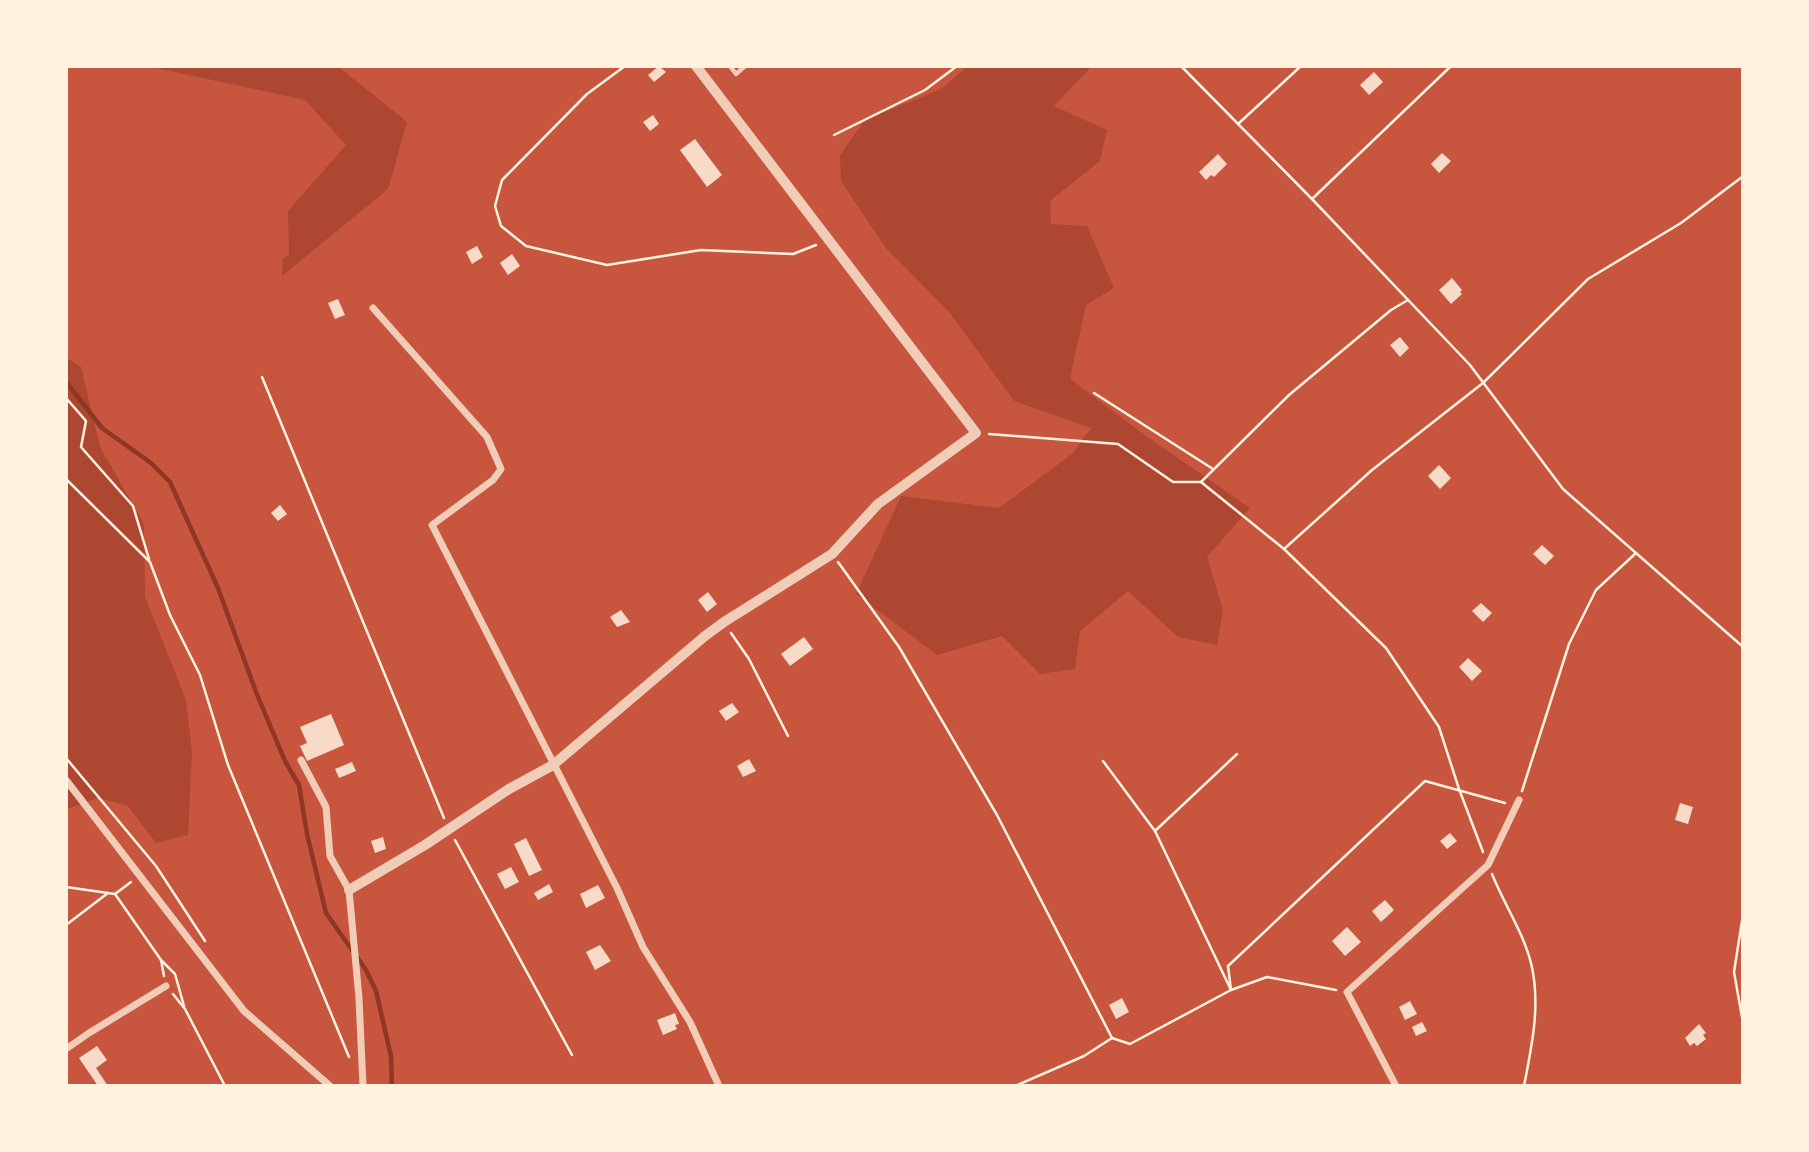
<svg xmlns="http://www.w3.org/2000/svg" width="1809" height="1152" viewBox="0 0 1809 1152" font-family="'Fira Sans Condensed',sans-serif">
	<rect width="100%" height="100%" fill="#c8553d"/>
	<g fill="#ae4732">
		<path d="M152,67H339L407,122L388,189L282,276L283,259L289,254L288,211L346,145L305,100Z"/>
		<path d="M967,67H1091L1054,106L1107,130L1100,161L1050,201L1051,224L1087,226L1114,288L1086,305L1070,379L1146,436L1250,508L1207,557L1223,610L1217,645L1178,637L1128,591L1080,631L1075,669L1040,674L1002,636L937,655L856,594L901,496L999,508L1072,454L1091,428L1014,401L950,313L886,248L841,181L840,155L865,120L941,89Z"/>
		<path d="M66,357L81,367L100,447L144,524L145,597L186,700L192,752L188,835L156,843L128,806L98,798L67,809Z"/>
	</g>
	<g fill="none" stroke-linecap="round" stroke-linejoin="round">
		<path stroke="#8f3625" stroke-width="4.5" d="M66,382L102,428L151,463L170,482L218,588L256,692L285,761L299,785L307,834L326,913L366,970L376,991L391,1056L392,1086"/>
	</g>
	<g fill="#f7dbc8">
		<path d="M659,66L666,72L654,82L648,75Z"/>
		<path d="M1374,72L1383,82L1369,95L1360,85Z"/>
		<path d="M653,115L659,124L650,131L643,122Z"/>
		<path d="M695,139L722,175L707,187L680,150Z"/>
		<path d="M1442,153L1451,161L1439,173L1431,164Z"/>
		<path d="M1218,154L1227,164L1214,177L1211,175L1206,180L1199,172Z"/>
		<path d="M477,246L483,257L472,264L466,252Z"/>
		<path d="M512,254L520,266L508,275L500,263Z"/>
		<path d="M1452,278L1462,290L1460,292L1462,294L1451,304L1439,290Z"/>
		<path d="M338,299L345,315L335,319L328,303Z"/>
		<path d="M1400,337L1409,348L1400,357L1390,345Z"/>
		<path d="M1439,465L1451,478L1440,489L1428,476Z"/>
		<path d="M280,505L287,514L278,521L271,513Z"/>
		<path d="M1542,545L1554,556L1545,565L1533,554Z"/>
		<path d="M708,592L717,604L707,612L698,600Z"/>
		<path d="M1481,603L1492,613L1483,622L1472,611Z"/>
		<path d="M621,610L630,622L617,627L610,617Z"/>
		<path d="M804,637L813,649L790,666L781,654Z"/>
		<path d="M1468,658L1482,671L1472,681L1459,667Z"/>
		<path d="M732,703L739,712L726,721L719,711Z"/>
		<path d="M331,714L344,745L307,761L300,746L307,743L300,727Z"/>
		<path d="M749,759L756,771L743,777L737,766Z"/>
		<path d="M352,762L356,771L339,778L335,769Z"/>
		<path d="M1680,803L1693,807L1688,824L1675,820Z"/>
		<path d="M1450,833L1457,841L1447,849L1440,841Z"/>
		<path d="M383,837L386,849L375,853L371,841Z"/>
		<path d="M526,838L542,870L529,876L514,844Z"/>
		<path d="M511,867L519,882L505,889L497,874Z"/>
		<path d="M549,884L553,892L538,900L534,893Z"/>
		<path d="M598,885L605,898L586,908L580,894Z"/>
		<path d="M1385,900L1394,910L1381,922L1372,911Z"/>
		<path d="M1347,927L1361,942L1345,956L1332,941Z"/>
		<path d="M600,945L611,961L595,970L586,952Z"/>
		<path d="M1122,998L1129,1012L1116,1019L1109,1005Z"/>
		<path d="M1410,1001L1417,1014L1405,1020L1399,1007Z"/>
		<path d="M675,1013L679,1024L675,1025L677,1029L663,1035L657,1020Z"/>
		<path d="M1422,1022L1427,1031L1416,1036L1412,1027Z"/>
		<path d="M1699,1024L1706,1033L1703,1035L1706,1039L1697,1046L1694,1043L1690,1046L1685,1038Z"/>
		<path d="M97,1046L107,1060L96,1068L108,1086H98L79,1058Z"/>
	</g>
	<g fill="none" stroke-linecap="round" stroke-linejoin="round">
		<g stroke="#fff3e0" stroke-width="2.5">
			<path d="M625,66L587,94L502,180L495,206L501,226L526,246L607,265L701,250L793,254L816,245"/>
			<path d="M1181,66L1312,199L1470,365L1563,489L1742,646"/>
			<path d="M1238,124L1301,66"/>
			<path d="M834,135L925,90L957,66"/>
			<path d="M1312,199L1451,66"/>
			<path d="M262,377L444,818"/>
			<path d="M1094,393L1213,469"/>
			<path d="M66,398L86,421L81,447L133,506L149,559"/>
			<path d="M989,434L1118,444L1173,482H1201L1284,549L1386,648L1439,727L1459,789L1483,852"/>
			<path d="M66,479L150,562L170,615L200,675L228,765L349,1057"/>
			<path d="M1201,482L1289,395L1391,310L1408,300"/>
			<path d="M1284,549L1372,470L1483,383L1588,279L1681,223L1742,177"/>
			<path d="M838,562L899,647L997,815L1112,1038"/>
			<path d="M731,633L749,659L788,736"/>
			<path d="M66,758L156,866L205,941"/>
			<path d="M1103,761L1155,831L1231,990L1267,977L1336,990"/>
			<path d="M1522,791L1569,644L1596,590L1636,553"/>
			<path d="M1155,831L1237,754"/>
			<path d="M455,840L572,1055"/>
			<path d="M1492,874C1504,904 1523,932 1531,963C1541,1004 1532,1045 1524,1086"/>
			<path d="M131,882L115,894L161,960L164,976"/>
			<path d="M66,887L115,894"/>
			<path d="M1742,921L1734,972L1742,1017"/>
			<path d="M66,925L108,893"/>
			<path d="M161,960L175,974L184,1006"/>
			<path d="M173,994L185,1009L225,1086"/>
			<path d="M1015,1086L1084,1056L1112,1038L1130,1044L1231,990L1228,966L1425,781L1505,803"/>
		</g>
		<path stroke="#f1ccb7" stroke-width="4.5" d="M730,66L736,74L745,66"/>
		<g stroke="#f1ccb7" stroke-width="7">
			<path d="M373,308L487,437L501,469L493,480L432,525L617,888L643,947L690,1022L719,1086"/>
			<path d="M301,760L326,807L330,856L349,890L359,998L363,1086"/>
			<path d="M66,780L244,1011L330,1086"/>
			<path d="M66,1049L89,1033L166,986"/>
			<path d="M1396,1086L1347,992L1488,865L1519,800"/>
		</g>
		<path stroke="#f1ccb7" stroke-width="10" d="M349,890L425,845L509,789L553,765L705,636L724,622L832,554L878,504L976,433L696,66"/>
	</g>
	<rect width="1809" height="1152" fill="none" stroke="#fff3e0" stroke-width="136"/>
</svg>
